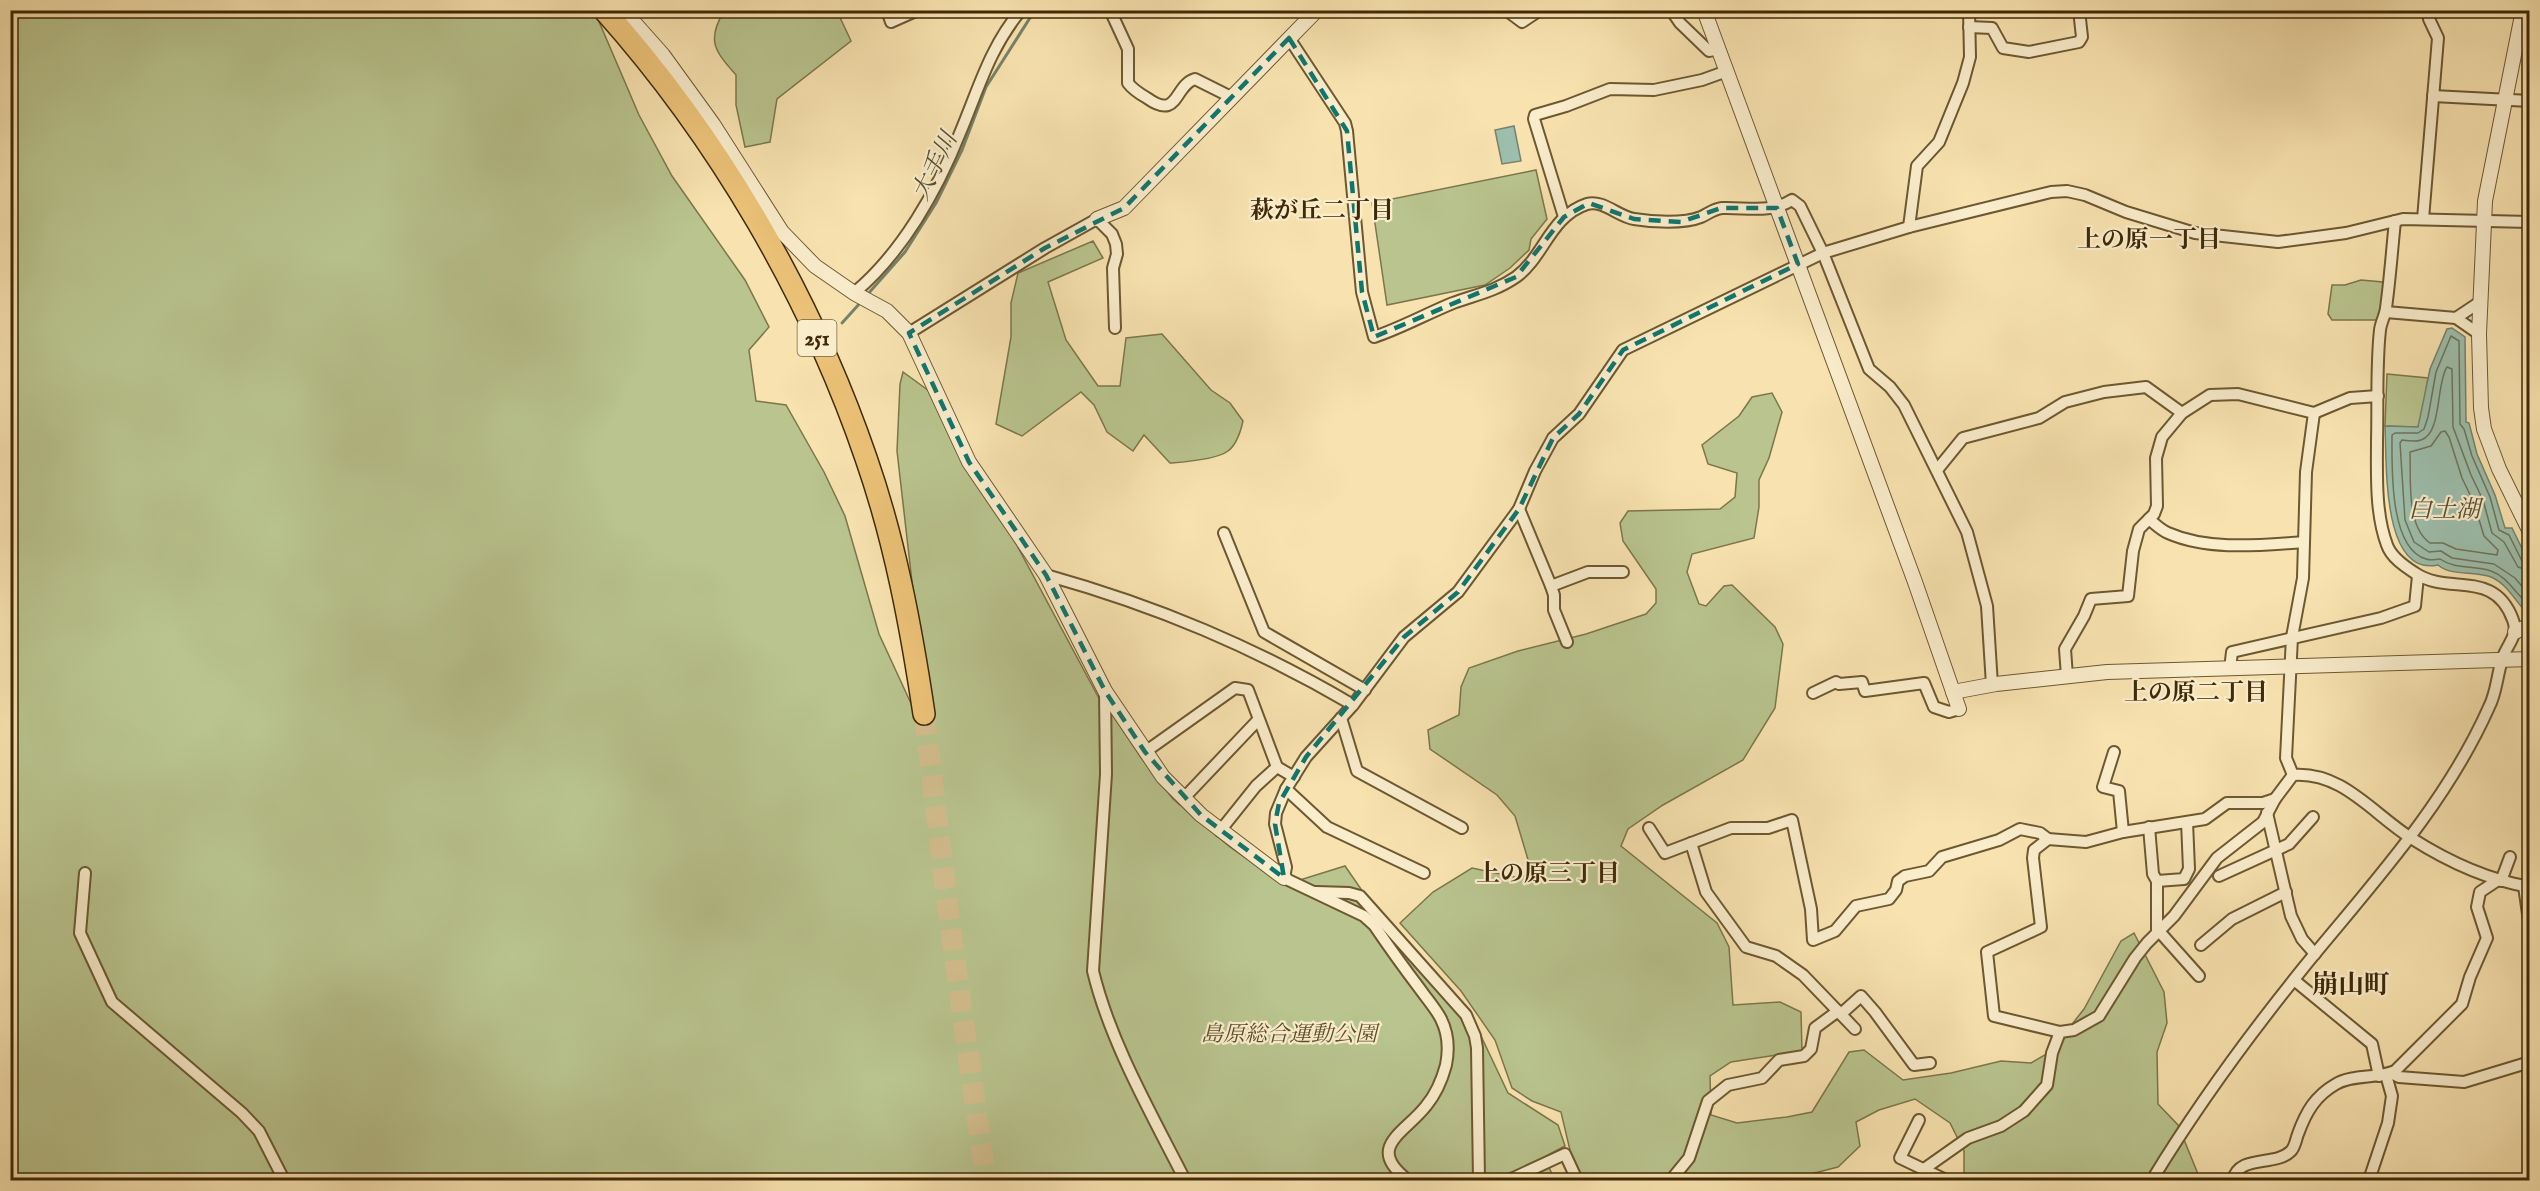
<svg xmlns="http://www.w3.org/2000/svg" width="2540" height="1191" viewBox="0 0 2540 1191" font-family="'IM FELL English','Noto Serif JP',serif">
	<rect width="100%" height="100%" fill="#f8e3b0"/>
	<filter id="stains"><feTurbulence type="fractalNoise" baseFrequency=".00333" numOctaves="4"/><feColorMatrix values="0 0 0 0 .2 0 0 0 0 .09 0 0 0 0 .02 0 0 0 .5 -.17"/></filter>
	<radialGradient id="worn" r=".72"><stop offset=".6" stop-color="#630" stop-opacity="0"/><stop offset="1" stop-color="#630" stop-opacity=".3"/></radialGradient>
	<g fill="#b9c48e" stroke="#7c764a" stroke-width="1.5">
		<path d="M10,11H591L597,17L639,115L672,176L745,280L769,327L749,350L756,401L786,405L824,472L845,516L879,634L920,723L914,599L897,451L900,384L903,372L929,391L1013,538L1109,717L1110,711L1141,757L1173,799L1230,847L1284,885L1345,866L1363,892L1471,1015L1508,1093L1558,1125L1565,1146L1544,1157L1555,1180H11Z"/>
		<path d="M837,11L851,41L777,99L770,142L745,147L736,105V75C715,51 706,41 724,11Z"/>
		<path d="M1536,170L1547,219L1531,239L1529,250L1510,268L1485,285L1387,305L1372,203Z"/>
		<path d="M1093,241L1103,258L1048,282L1066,340L1098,386H1120L1126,338L1162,334L1211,390L1230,403L1243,421C1241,430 1236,445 1228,451C1216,460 1184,462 1170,463L1144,435L1133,451L1107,432L1094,405L1081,392L1022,436L996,424L1011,337V303L1018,273Z"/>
		<path d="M2361,280L2383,282V304L2377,320H2332L2328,314L2332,285H2345Z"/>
		<path d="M2387,374L2428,378L2422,416L2418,427L2385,426Z"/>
		<path d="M1772,393L1782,412L1769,458L1759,480V507L1754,538L1692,554L1687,572L1699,604L1706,606L1724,586L1732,585L1775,627L1783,644L1775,708L1743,760L1663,805L1628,829L1621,846L1717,923L1729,947L1733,1005L1780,1002L1801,1012L1802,1051L1731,1062L1710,1076L1711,1115L1737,1123L1787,1117L1812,1112L1849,1052L1864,1050L1903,1080L1951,1073L2001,1061L2031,1063L2050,1052L2084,1009L2121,941L2134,933L2164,992L2167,1023L2157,1052L2158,1104L2178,1125L2198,1174L2197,1180H1964V1151L1950,1123L1915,1099L1879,1110L1856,1122L1860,1146L1838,1167L1787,1180H1577L1561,1112L1532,1101L1512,1088L1495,1040L1461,991L1400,923L1433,892L1472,868L1519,878L1529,873V863L1515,816L1497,795L1430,749L1428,730L1459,715L1461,687L1469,668L1518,651L1586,634L1646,614L1656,603V589L1623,541L1620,523L1628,511L1720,509L1735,497L1737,473L1708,464L1702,445L1739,416L1752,397Z"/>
	</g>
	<g fill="#9dbeac" stroke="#77826a" stroke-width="1.5">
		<path d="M1514,126L1521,161L1502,164L1495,130Z"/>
		<path d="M2452,328L2465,337L2466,422L2469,423L2477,454L2495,495L2505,528H2512L2529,563V611H2525C2514,599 2505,581 2488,576C2471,571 2451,576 2438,565C2381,577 2387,461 2385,426L2418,427L2430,369L2447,329Z"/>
	</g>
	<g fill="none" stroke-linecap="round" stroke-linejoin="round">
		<g stroke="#6e745a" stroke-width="1.5">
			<path d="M2441,432L2445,431L2449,437L2462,478L2474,503L2484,536L2498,550L2497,555L2456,549L2443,543H2430C2406,526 2411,480 2410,452L2431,446Z"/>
			<path d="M2530,564L2522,561L2509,535L2499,530L2490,497L2472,456L2464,429L2460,424L2459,341L2451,336L2436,372L2428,417L2424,429L2418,433H2395L2392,435C2392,467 2389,548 2426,559C2431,561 2436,559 2440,559C2456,570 2473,565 2491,571C2509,577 2515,595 2530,605"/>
			<path d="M2530,571L2518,567L2504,542L2492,533L2483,500L2471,475L2453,427L2452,369L2447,367C2436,383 2442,434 2421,440C2416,442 2408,441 2402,440L2400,443L2405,520L2414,542L2429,552L2441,551L2452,558L2494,564L2515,578L2530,596"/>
		</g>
		<g stroke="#77826a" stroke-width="3">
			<path d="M867,295L905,252L936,203L962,150L986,87L1035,10"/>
			<path d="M842,323L861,302"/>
		</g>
		<path stroke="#d3be8e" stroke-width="21" stroke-dasharray="21 10" stroke-linecap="butt" d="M924,714L952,940L986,1180"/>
		<g stroke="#6d5831" stroke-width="14">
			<g id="minor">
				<path d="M887,10L891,22L918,10"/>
				<path d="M1110,10L1128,49V83C1133,90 1140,94 1147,98C1179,121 1174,85 1195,79L1231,97"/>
				<path d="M1506,10L1522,22L1540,10"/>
				<path d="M1671,10L1680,23L1709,51L1719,49"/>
				<path d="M1969,27L1992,28L2003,48L2029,52L2079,42L2082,37L2079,10"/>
				<path d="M1289,38L1345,123L1347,131L1362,292L1374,337C1401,328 1426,314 1453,303C1475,295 1496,291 1516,277C1544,257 1550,216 1587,204C1602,199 1619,217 1634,219C1652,222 1684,224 1701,217C1708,214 1713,209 1722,208C1746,207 1770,214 1792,200L1800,206L1823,253L1869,369L1890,387L1904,405L1967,532L1987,606L1992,685"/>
				<path d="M2433,96L2530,101"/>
				<path d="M1564,217L1534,119L1535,115L1566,106L1610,89L1654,90L1702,80L1727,71"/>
				<path d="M2423,219L2438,38L2429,19V10"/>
				<path d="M1909,227L1917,166L1939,142L1963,83L1970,57L1969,10"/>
				<path d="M854,293C902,253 937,191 960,133C979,88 989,49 1021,10"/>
				<path d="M2386,312L2456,318L2479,334"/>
				<path d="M2456,318L2480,302"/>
				<path d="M909,333L1045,248L1097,219L1112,234L1116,244L1117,254L1113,268L1115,328"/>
				<path d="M1937,470L1963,438L2039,418L2065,402L2104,392L2146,387L2182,413"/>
				<path d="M1519,509L1551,586L1554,595V610L1567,642"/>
				<path d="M2149,519C2155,524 2161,530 2168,533C2209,551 2260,545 2304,542"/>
				<path d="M1224,533L1264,632L1365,690"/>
				<path d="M1046,575C1157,606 1254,647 1353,705"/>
				<path d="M1551,586L1588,572H1623"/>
				<path d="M2230,669L2232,652L2381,618L2415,606L2418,576"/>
				<path d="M2067,676L2065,649L2084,616L2091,599L2128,596L2133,551L2139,529L2154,514L2157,506L2156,458L2162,437L2182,413L2210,395L2238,394L2314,413L2350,398L2378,396"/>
				<path d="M1105,691L1106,774L1093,971C1110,1042 1152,1115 1185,1180"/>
				<path d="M1813,693L1836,682L1839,684L1862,682L1865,691L1924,683L1934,707L1949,712L1959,709"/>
				<path d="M1341,718L1357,771L1462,828"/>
				<path d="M1145,752L1235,688L1248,690L1277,767L1294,777"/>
				<path d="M2114,752L2103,787L2119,791L2123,832"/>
				<path d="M2293,775L2286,758L2292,637L2303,578L2306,472L2314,413"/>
				<path d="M1286,789L1327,827L1424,873"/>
				<path d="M1183,799L1258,720"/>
				<path d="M2267,813L2291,916L2302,939L2315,954"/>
				<path d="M2149,827L2153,874L2157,881V931"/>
				<path d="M1649,828L1665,853L1731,828H1768L1792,820L1811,909L1813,940L1835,931L1856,906L1889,899L1896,890L1898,881L1905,876L1929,871L1942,857L1999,840L2020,829L2040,833L2048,839L2086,842L2123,832L2205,819L2227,803H2263L2275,799"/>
				<path d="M1220,831L1256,786L1277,767"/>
				<path d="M2048,839L2034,850L2033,858L2041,927L1987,952L1994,1016L2060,1032"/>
				<path d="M1691,843L1706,892L1746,947L1776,956L1803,975L1855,1029"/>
				<path d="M85,873L80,933L112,1002L242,1113L259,1131L284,1180"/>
				<path d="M2219,876L2289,844L2313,817"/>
				<path d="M2157,881L2184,879L2189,869L2187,822"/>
				<path d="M2501,881L2510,857"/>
				<path d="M2524,886L2530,928"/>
				<path d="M1316,892L1349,893L1360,896L1466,1015L1475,1036L1477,1048L1479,1180"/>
				<path d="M2158,930L2199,976"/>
				<path d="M2201,945L2232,919L2286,892"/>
				<path d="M2294,980L2372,1044L2379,1076"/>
				<path d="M1841,1014L1861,996L1875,1012L1914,1065L1930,1063"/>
				<path d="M2391,1073L2399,1077L2464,1082L2530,1062"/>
				<path d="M1919,1120L1900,1158L1946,1180"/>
				<path d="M1924,1169L1968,1138L2001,1126L2024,1111L2047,1085L2052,1053L2060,1032L2074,1030L2099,1016L2135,958L2147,943L2174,916L2217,858L2263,822L2275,799L2293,775C2342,771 2373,814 2411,838C2447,861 2488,880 2530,887"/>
				<path d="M1408,1180C1365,1147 1404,1134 1426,1106C1436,1094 1442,1080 1446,1065C1449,1050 1448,1033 1441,1019C1436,1009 1427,999 1420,989C1404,968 1389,947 1374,925L1364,916L1284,878L1286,867L1275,824L1276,813L1286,789L1306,757L1353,705L1404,637L1458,592L1519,509L1535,471L1553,438L1579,414L1623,350L1823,253L1909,227L2051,192L2067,191L2085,195L2126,212L2195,233L2278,242L2346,233L2403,219L2530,222"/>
				<path d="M1509,1180L1565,1154L1577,1180"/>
				<path d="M1671,1180L1689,1158L1708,1101L1728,1085L1762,1078L1779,1060L1804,1056L1811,1049L1815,1028L1838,1011"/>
				<path d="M2152,1180C2197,1106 2249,1035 2304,967C2371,885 2445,806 2489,707C2497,692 2497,673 2503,657C2508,643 2519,635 2513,620C2494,568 2449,596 2415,573C2404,566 2391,557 2387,545C2375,513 2377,474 2377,441C2378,404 2376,367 2380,330C2381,322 2385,316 2386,308C2390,279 2392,250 2395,221"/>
				<path d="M2233,1180C2239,1154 2275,1167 2291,1151C2295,1147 2296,1139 2298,1134C2306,1112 2315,1096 2336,1084C2353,1074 2377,1079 2395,1071L2462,1004L2470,977L2487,938L2477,907L2480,892L2498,880"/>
				<path d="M2369,1180L2388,1123L2392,1096L2386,1075"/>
			</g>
		</g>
		<g stroke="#6d5831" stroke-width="16">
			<g id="tertiary">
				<path d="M623,10L663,55L713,124L782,232L815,266L854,293L887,311L909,333L969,462L1046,575L1105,691L1163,777L1201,815L1284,878"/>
				<path d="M1704,10L1915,582L1959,709"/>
				<path d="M2523,10L2485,201L2479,334L2481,408L2484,429L2499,469L2530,532"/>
				<path d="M1097,219L1124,208L1317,10"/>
				<path d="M2515,632L2530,625"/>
				<path d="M1953,692L1996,684L2107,672L2530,659"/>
			</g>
		</g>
		<g stroke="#3f2907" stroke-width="24">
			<path id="motorway" d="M604,10C719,139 810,295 866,458C895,541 911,627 924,714"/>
		</g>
		<use href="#minor" stroke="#faedcc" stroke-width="10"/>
		<use href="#tertiary" stroke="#faedcc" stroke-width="14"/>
		<use href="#motorway" stroke="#ecc278" stroke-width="21"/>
	</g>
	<path fill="none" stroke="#0f766e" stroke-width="4.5" stroke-dasharray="12 8" stroke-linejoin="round" d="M1289,38L1347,131L1362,292L1374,337L1516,277L1564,217L1589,203L1634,219L1681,222L1721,208H1777L1798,264L1623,350L1579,414L1553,438L1519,509L1458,592L1404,637L1306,757L1279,803L1275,824L1284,878L1201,815L1145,752L1105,691L1046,575L969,462L909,333L1045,248L1124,208Z"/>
	<g text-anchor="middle" stroke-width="4.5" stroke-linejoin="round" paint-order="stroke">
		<rect fill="#faedcc" stroke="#776442" stroke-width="1.5" x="797.5" y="320" width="39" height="36" rx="4.5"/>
		<g font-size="21" font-weight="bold" fill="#3f2907">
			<text x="817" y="345">251</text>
		</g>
		<g font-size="22" font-style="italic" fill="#5e5029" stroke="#faedcc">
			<text x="1289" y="1041">島原総合運動公園</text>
		</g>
		<g font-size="24" font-style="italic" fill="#564e30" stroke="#faedcc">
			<text transform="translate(934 166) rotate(-64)" y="8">大手川</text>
			<text x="2444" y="517">白土湖</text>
		</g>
		<g font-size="24" font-weight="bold" fill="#3f2907" stroke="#faedcc">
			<text x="1322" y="218">萩が丘二丁目</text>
			<text x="2149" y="247">上の原一丁目</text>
			<text x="2196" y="700">上の原二丁目</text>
			<text x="1548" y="881">上の原三丁目</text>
		</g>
		<g font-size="26" font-weight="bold" fill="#3f2907" stroke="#faedcc">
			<text x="2351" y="993">崩山町</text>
		</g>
	</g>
	<rect width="2540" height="1191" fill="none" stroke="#f8e3b0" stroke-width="36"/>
	<rect x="12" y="12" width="2516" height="1167" fill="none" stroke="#3f2907" stroke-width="3"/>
	<rect x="18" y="18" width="2504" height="1155" fill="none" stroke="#3f2907" stroke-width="1.5"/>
	<rect width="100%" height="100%" filter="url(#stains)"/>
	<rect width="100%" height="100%" fill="url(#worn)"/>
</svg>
